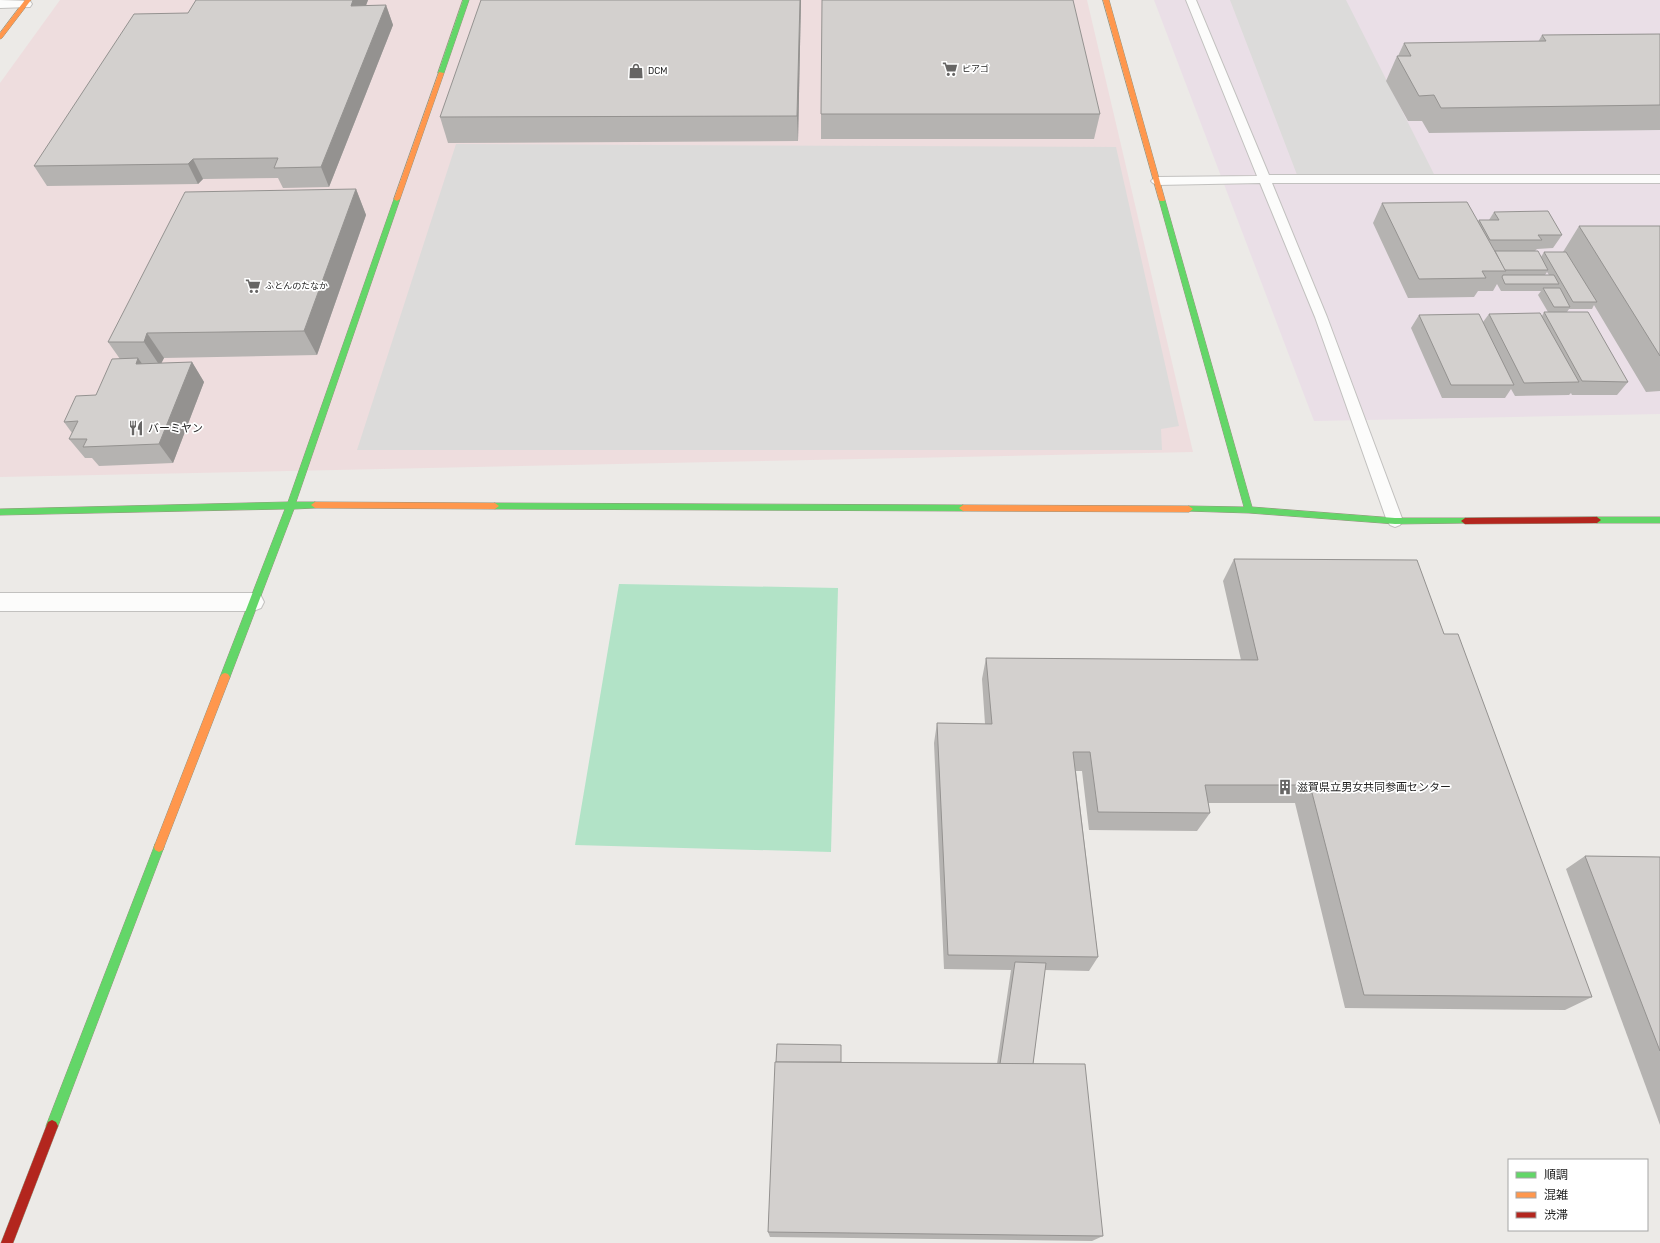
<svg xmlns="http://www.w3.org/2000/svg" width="1660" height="1243" viewBox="0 0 1660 1243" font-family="Rubik,'Noto Sans JP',sans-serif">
	<rect width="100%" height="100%" fill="#eceae7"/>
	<path fill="#eeddde" d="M60,0H1087L1193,452L0,477V83Z"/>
	<path fill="#eadfe7" d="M1154,0H1660V414L1314,421Z"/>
	<path fill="#b2e3c7" d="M619,584L838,588L831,852L575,845Z"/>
	<g fill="#dcdbda">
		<path d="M1230,0H1346L1437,180H1299Z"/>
		<path d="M456,144L1116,147L1179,426L1161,429L1162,450H357Z"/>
	</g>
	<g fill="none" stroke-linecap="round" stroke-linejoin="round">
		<g stroke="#c2c1bf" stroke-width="2">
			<path id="lane" d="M1186,0H1196L1269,175H1660V183H1272L1327,317L1403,521L1400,525L1395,527L1390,525L1387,521L1315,317L1260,183L1157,185L1153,183L1151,181L1153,179L1157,177L1257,176Z"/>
		</g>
		<g stroke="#c2c1bf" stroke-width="2">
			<g id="street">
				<path d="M0,0L30,1L32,4L30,7L0,8Z"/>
				<path d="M0,593H253L261,596L264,602L261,608L253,611H0Z"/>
			</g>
		</g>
		<g stroke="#96947f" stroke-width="1">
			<g id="fast">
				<path d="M463,0H469L444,73L439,74L438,73Z"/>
				<path d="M397,197L400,199L296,502H315L319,505L315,508L294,509L230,677L228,680L225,681L222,680L220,677L285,509L0,515V509L288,502L394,199Z"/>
				<path d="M1162,198L1165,200L1252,507L1395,518H1465L1468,519L1469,521L1468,523L1395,524L1249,513L1186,511L1185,509L1186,507L1189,506L1244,507L1159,200Z"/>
				<path d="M495,503L963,505L967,508L963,511L495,509L491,506Z"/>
				<path d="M1597,517H1660V523H1597L1593,520Z"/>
				<path d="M159,842L163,844L164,847L58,1126L56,1130L52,1132L48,1130L46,1126L154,847L155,844Z"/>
			</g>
		</g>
		<g stroke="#96947f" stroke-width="1">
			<g id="slow">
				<path d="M25,0H31L2,38L0,39V33Z"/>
				<path d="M1103,0H1109L1165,200L1164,201H1160L1159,200Z"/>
				<path d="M439,72L444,73L400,199L397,201L395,200L394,199Z"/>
				<path d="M315,502L495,503L499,506L495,509L315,508L311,505Z"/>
				<path d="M963,505L1189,506L1193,509L1189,512L963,511L959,508Z"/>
				<path d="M225,673L228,674L230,677L164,847L163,850L159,852L155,850L154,847L220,677L222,674Z"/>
			</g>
		</g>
		<g stroke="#96947f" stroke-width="1">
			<g id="jam">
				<path d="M1597,517L1601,520L1597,523L1465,524L1461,521L1465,518Z"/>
				<path d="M52,1120L56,1122L58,1126L13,1243H1L48,1122Z"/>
			</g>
		</g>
		<use href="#lane" fill="#fcfcfb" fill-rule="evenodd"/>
		<use href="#street" fill="#fcfcfb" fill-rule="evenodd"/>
		<use href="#fast" fill="#63d668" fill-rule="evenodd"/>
		<use href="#slow" fill="#ff974d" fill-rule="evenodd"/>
		<use href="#jam" fill="#b3261e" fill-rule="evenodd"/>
	</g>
	<g fill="#b5b3b1" fill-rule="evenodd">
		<path d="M196,0H368L366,6L386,5L393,25L329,187L283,188L278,178L203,179L198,184L47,186L34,166L188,13Z"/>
		<path d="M801,0L798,141L448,143L440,117Z"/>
		<path d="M1660,34V130L1429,133L1422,121H1408L1386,81L1397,56H1398L1404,43L1538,42L1542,35Z"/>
		<path d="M821,114H1100L1094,139H821Z"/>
		<path d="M356,189L366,215L317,355L164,358L161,363L192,362L204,382L173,463L99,466L92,458H85L69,439L72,433L64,422L96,395L120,359L108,342Z"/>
		<path d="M1382,203L1478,221L1479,220H1489L1494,212L1562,235L1553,248L1537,249L1535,251L1541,257L1544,252H1563L1579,226H1660V391L1646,392L1594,305L1592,309H1569L1567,312L1628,382L1617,395H1572L1571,393L1569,395L1515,396L1511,389L1505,398H1442L1411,328L1419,315L1483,322L1489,314L1542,316L1544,312H1548L1538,295L1541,291H1501L1497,284L1493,291H1478L1474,297L1408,298L1373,223ZM1547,272L1549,275H1545Z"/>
		<path d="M1234,559L1444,634L1592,997L1565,1010L1345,1008L1295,803H1208L1210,813L1197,831L1089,830L1082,771H1076L1098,957L1089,971L1045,970L1033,1064L1103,1236L1092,1241L770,1237L768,1232L776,1062L997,1064L1011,970L944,969L934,743L937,723L985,724L982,679L986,658L1241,660L1223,581Z"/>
		<path d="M1585,856L1660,857V1125L1566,869Z"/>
	</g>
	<g fill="#949290">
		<path d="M353,0H368L358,25L351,6Z"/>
		<path d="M800,0H801L798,141L797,116Z"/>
		<path d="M386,5L393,25L329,187L321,167Z"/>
		<path d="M193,159L203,179L198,184L188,164Z"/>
		<path d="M356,189L366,215L317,355L304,331Z"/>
		<path d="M147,333L164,358L160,366L144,342Z"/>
		<path d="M138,358L152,378L136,364Z"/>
		<path d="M192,362L204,382L173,463L159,444Z"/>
	</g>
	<g fill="#d3d0ce" stroke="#949290">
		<path d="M196,0H353L351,6L386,5L321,167L274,168L278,158L193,159L188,164L34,166L134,14L188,13Z"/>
		<path d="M481,0H800L797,116L440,117Z"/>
		<path d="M822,0H1073L1100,114H821Z"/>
		<path d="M1660,34V105L1441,108L1434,95L1419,96L1397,56H1411L1404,43L1546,41L1542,35Z"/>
		<path d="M356,189L304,331L147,333L144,342H108L185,192Z"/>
		<path d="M1467,202L1506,271H1482L1486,278L1419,279L1382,203Z"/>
		<path d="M1548,211L1562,235H1538L1542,240H1490L1479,220H1499L1494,212Z"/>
		<path d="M1579,226H1660V356Z"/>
		<path d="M1495,251H1538L1548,270H1505Z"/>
		<path d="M1544,252H1566L1597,302H1573Z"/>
		<path d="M1503,275H1554L1559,284H1505L1502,277Z"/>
		<path d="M1543,288H1560L1570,307H1554Z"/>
		<path d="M1544,312H1588L1628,382L1582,381Z"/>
		<path d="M1540,313L1579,382L1524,383L1489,314Z"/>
		<path d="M1479,314L1514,385H1451L1419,315Z"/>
		<path d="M138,358L136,364L192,362L159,444L83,447L87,439H69L78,421L64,422L76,396L96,395L112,359Z"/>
		<path d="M1234,559L1417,560L1444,634H1458L1592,997L1364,995L1310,785H1205L1210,813L1098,812L1090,752H1073L1098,957L948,955L937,723L992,724L986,658L1258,660Z"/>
		<path d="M1585,856L1660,857V1051Z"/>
		<path d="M1015,962L1046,963L1033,1064H1000Z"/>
		<path d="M777,1044L841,1045V1062H776Z"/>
		<path d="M775,1062L1085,1064L1103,1236L768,1232Z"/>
	</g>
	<defs>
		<g id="supermarket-bare" transform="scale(1.2)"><path d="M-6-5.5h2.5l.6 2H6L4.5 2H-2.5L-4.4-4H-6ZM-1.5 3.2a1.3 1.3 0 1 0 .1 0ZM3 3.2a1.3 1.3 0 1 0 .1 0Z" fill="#666564" stroke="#fff" stroke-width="2.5" paint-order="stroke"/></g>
		<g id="shop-bare" transform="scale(1.2)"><path d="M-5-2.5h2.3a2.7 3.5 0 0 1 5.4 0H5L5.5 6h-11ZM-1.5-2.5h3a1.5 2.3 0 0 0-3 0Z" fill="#666564" stroke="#fff" stroke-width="2.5" paint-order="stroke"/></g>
		<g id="restaurant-bare" transform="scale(1.2)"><path d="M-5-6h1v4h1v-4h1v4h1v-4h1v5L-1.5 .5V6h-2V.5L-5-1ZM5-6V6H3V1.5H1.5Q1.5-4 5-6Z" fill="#666564" stroke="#fff" stroke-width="2.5" paint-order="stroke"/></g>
		<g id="building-bare" transform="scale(1.2)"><path d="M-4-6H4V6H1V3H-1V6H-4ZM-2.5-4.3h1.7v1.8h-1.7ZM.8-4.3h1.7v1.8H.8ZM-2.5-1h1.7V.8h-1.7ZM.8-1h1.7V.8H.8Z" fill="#666564" stroke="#fff" stroke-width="2.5" paint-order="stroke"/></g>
	</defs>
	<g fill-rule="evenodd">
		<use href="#supermarket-bare" x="950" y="69"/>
		<use href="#shop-bare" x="636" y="71"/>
		<use href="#supermarket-bare" x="253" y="286"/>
		<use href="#restaurant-bare" x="136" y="428"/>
		<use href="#building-bare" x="1285" y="787"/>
	</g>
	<g text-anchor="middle" stroke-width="3.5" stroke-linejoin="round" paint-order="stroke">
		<g font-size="9" fill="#1e1e1e" stroke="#fff" text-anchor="start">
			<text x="962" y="72">ピアゴ</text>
			<text x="648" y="74">DCM</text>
			<text x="265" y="289">ふとんのたなか</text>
		</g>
		<g font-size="11" fill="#1e1e1e" stroke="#fff" text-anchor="start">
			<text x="148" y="432">バーミヤン</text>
			<text x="1297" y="791">滋賀県立男女共同参画センター</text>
		</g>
	</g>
	<rect x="1508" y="1159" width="140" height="72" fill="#ffffff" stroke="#a5a5a5"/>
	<rect x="1516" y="1172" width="20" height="6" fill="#63d668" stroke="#a5a5a5"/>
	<text x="1544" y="1179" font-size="12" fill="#1e1e1e">順調</text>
	<rect x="1516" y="1192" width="20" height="6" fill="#ff974d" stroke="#a5a5a5"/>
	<text x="1544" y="1199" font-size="12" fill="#1e1e1e">混雑</text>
	<rect x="1516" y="1212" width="20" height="6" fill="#b3261e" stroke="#a5a5a5"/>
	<text x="1544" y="1219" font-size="12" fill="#1e1e1e">渋滞</text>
</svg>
